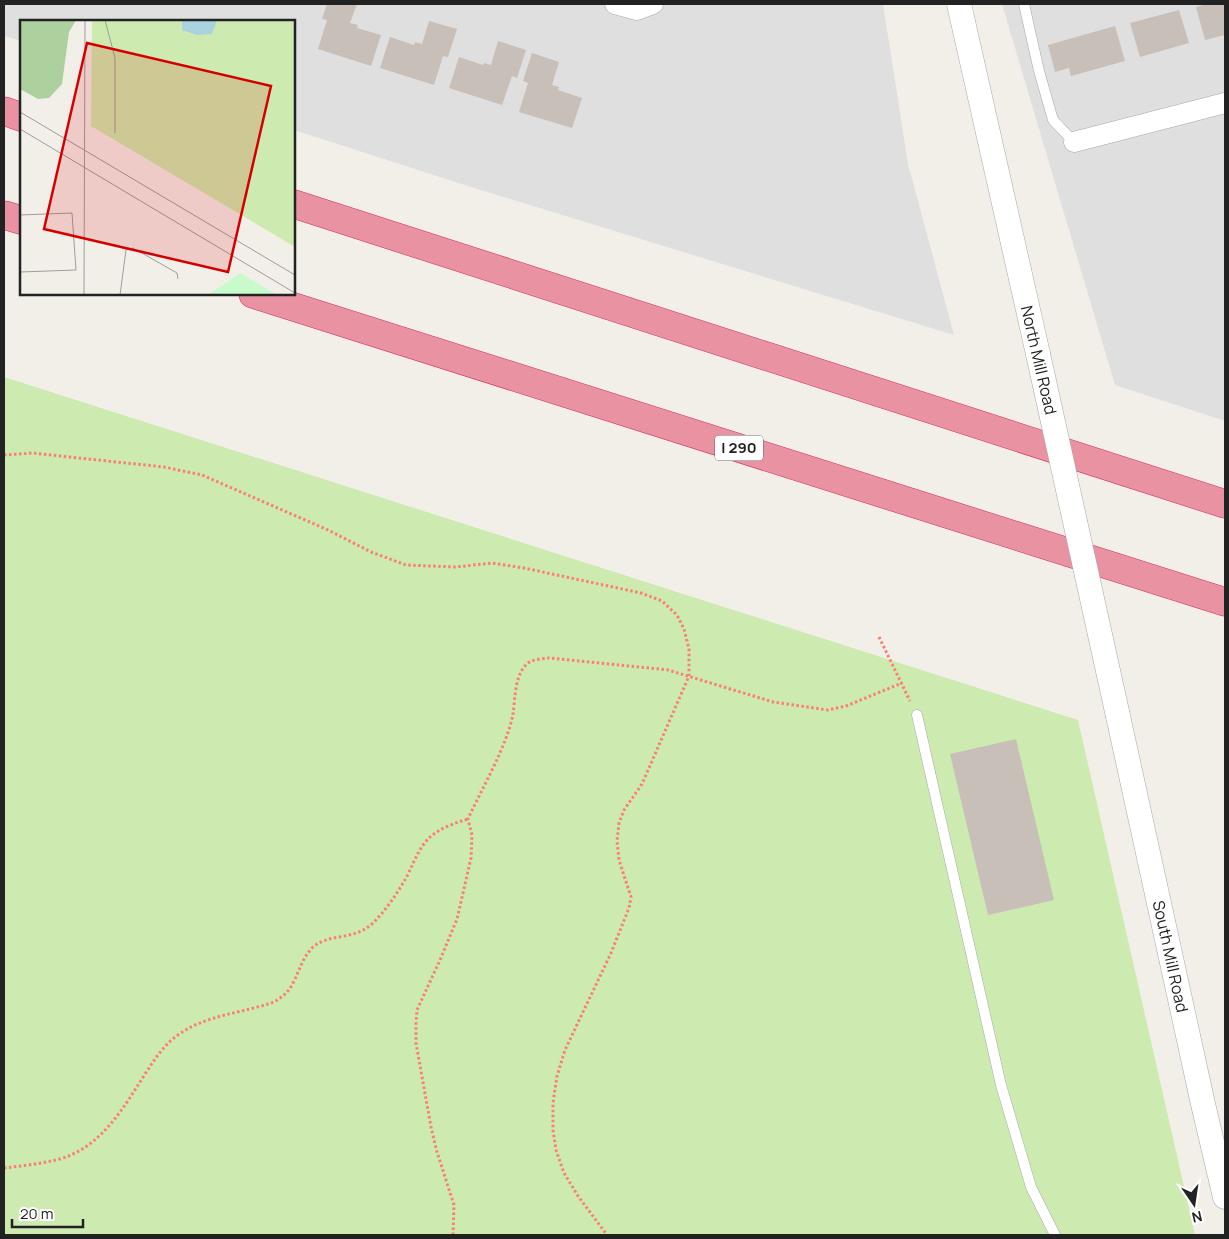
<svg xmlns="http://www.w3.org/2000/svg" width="1229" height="1239" viewBox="0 0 1229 1239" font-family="Manrope,sans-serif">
	<rect width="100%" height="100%" fill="#f2efe9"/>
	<g fill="#e0dfdf">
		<path d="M4,4H883L908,164L954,335L471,187L294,130V21H21V41L4,36Z"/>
		<path d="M1002,4H1225V421L1115,385Z"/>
	</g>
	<path fill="#cdebb0" d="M4,377L1078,720L1195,1235H4Z"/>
	<g fill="#c7bfb8">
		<path d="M327,4H357L350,23L358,25L357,28L381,35L371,66L318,49L327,20L322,19Z"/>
		<path d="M1207,4H1225V35L1205,40L1196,7Z"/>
		<path d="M1179,10L1189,43L1140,57L1130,23Z"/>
		<path d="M429,21L457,29L448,57L443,56L434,85L380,68L390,37L414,45L415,42L422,44Z"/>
		<path d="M1115,26L1125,61L1071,76L1069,68L1055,72L1048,45Z"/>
		<path d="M498,41L526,50L517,78L512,76L502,105L449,88L459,57L483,65L484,63L491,65Z"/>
		<path d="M532,53L559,62L552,85L559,87L558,90L582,98L572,128L519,112L528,83L523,81Z"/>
		<path d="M1016,739L1054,900L988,915L950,754Z"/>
	</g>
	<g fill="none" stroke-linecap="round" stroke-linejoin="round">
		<g stroke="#a9a9a9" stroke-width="11">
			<g id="service">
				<path d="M1024,4L1039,71L1053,120L1074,142"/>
				<path d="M917,715L1001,1085L1031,1187L1055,1235"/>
			</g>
		</g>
		<g stroke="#a9a9a9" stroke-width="21">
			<g id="minor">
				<path d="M615,4L637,10L653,4"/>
				<path d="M1074,142L1225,103"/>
			</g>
		</g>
		<g stroke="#a9a9a9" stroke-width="25">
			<g id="tertiary">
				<path d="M959,4L1038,354"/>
				<path id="s1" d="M1118,716L1203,1104L1225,1197"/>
			</g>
		</g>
		<g stroke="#dc2a67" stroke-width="29">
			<g id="motorway">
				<path d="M4,111L21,117"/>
				<path d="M294,204L1225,504"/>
				<path d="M4,215L21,220"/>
				<path d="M253,294L1225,602"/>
			</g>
		</g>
		<g stroke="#fa8072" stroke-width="3" stroke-dasharray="2.5 2.5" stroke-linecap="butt">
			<path d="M4,455L33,453L60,456L164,467L202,475L328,530L371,552L406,565L456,567L492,563L524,568L641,593L662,601L677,615L684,629L689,649V676L642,784L624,810L619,823L617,841L619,860L631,897L629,908L611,953L565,1050L557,1076L553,1103V1130L556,1150L564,1173L578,1196L607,1235"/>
			<path d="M879,637L910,701"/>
			<path d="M4,1168C21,1166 39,1164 56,1160C97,1150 119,1115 140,1082C151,1065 161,1047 178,1035C205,1015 243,1013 274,1002C282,997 289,992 293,983C300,970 302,958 313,947C329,933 354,941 373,923C384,912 395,897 403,883C412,869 417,849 430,837C440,828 455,823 468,819"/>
			<path d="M453,1235L454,1205L437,1152L431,1127L416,1043V1023L417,1010L440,960L457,919L471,858L472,835L468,819C482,788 507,746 513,714C515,699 515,677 525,666C530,659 541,659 549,658L668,670L773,702L828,710L846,706L902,683"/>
		</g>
		<use href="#service" stroke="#fff" stroke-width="10"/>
		<use href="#minor" stroke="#fff" stroke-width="20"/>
		<use href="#tertiary" stroke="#fff" stroke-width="24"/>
		<use href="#motorway" stroke="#e892a2" stroke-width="28"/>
		<g stroke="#a9a9a9" stroke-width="25" stroke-linecap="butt">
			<path id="tertiary-bridge" d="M1038,354L1118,716"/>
		</g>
		<use href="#tertiary-bridge" stroke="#fff" stroke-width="24"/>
	</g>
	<g text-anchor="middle" stroke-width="4" stroke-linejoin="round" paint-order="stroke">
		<rect fill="#fff" stroke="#646464" stroke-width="1" x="715" y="435.5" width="48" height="25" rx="4"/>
		<g font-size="15" font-weight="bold" fill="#222">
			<text x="739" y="453">I 290</text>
		</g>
		<g font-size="16" fill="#222" stroke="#fff">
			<text transform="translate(1039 360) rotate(77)" y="6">North Mill Road</text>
			<text dy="6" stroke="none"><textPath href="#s1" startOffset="246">South Mill Road</textPath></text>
		</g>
	</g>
	<g transform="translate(20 20)">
		<rect width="275" height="275" fill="#f2efe9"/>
		<path d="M72,0H275V227L71,106Z" fill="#cdebb0"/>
		<path d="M0,0H56L49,12L42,64L29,78L18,79L0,69Z" fill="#add19e"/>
		<path d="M220,253L257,275H188Z" fill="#c8facc"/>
		<path d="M162,0H197L192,14L177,15L162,10Z" fill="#aad3df"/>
		<path fill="none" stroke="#9f9d99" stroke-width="1" d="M85,0L95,38V113M0,92L275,255M0,109L275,273M0,195L52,193L56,250L0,252M64,275L65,0M100,275L106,230L113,228L157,253L158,259"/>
		<path fill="#d40000" fill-opacity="0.15" stroke="#d40000" stroke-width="2.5" d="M67,23L251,66L208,252L24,209Z"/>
		<rect width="275" height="275" fill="none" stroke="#222" stroke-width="2.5"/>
	</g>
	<rect width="1229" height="1239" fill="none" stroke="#222222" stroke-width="10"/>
	<g transform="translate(1194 1204) rotate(167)" stroke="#ffffff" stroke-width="4" paint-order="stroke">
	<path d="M0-4L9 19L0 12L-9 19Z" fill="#222222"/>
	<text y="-8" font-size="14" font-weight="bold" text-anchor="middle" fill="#222222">N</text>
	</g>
	<path d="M12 1219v8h71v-8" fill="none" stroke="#222222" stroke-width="2.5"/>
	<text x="20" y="1219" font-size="15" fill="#222222" stroke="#ffffff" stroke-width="4" paint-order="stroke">20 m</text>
</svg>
